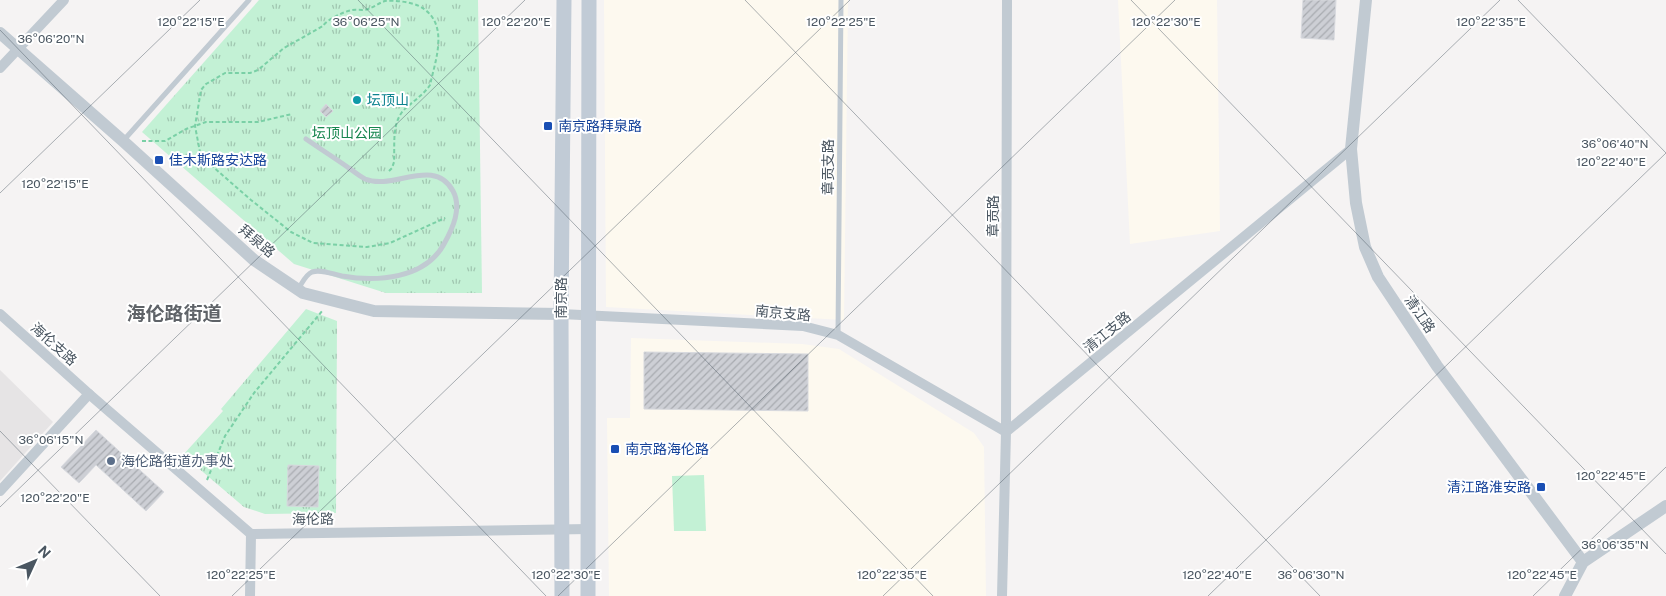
<svg xmlns="http://www.w3.org/2000/svg" width="1666" height="596" viewBox="0 0 1666 596" font-family="'Public Sans','Noto Sans SC',sans-serif">
	<defs>
		<pattern id="park-tufts" width="24" height="20" patternUnits="userSpaceOnUse" patternTransform="scale(1.25)"><rect width="24" height="20" fill="#c3f1d5"/><path d="M3 7l-1-3M5 7V3M7 7l1-3M15 17l-1-3M17 17v-4M19 17l1-3" fill="none" stroke="#a0c6b0"/></pattern>
		<pattern id="building-hatch" width="6" height="6" patternUnits="userSpaceOnUse" patternTransform="scale(1.25)"><rect width="6" height="6" fill="#cdcfd5"/><path d="M-1 1l2-2M0 6l6-6M5 7l2-2" fill="none" stroke="#a8abb0"/></pattern>
	</defs>
	<rect width="100%" height="100%" fill="#f5f3f3"/>
	<g fill="#fdf9ef">
		<path d="M604,0H848L844,320L606,307Z"/>
		<path d="M1118,0H1217L1220,231L1130,244Z"/>
		<path d="M631,338L802,344L839,349L974,433L984,447L986,596H609L607,418H630Z"/>
	</g>
	<path fill="#e6e4e5" d="M0,370L53,422L0,481Z"/>
	<g fill="url(#park-tufts)">
		<path d="M259,0H478L482,293H386L294,264L142,132Z"/>
		<path d="M306,309L337,321L336,513L265,514L244,507L183,455L223,411L221,409Z"/>
	</g>
	<path fill="#c3f1d5" d="M704,475L706,531H674L672,476Z"/>
	<g fill="url(#building-hatch)" stroke="#d7d9de">
		<path d="M1303,0H1336L1334,40L1301,38Z"/>
		<path d="M326,104L333,111L326,117L320,111Z"/>
		<path d="M644,352L808,354V411L644,409Z"/>
		<path d="M96,430L164,492L146,511L96,465L79,483L61,467Z"/>
		<path d="M288,465L319,466L318,507L287,506Z"/>
	</g>
	<g fill="none" stroke-linecap="round" stroke-linejoin="round">
		<g stroke="#7ad0a6" stroke-width="2" stroke-dasharray="4 2.5" stroke-linecap="butt">
			<path d="M142,141H165L186,129L206,122H258L292,114"/>
			<path d="M389,171L392,168L394,162C395,143 391,120 407,107C415,100 424,94 430,85C436,58 450,22 419,6C410,2 395,0 385,1C379,3 374,7 368,9C363,11 357,9 352,10C345,11 326,20 323,26L284,48L258,70L250,73H225L206,84L201,90L195,126L200,152L204,159L251,200L291,232L313,243L367,247L390,243L445,218"/>
			<path d="M207,480L225,436L254,393L323,310"/>
		</g>
		<g stroke="#c1cad2" stroke-width="5">
			<path d="M123,141L249,0"/>
			<path d="M298,289C302,284 305,275 312,272C322,269 332,274 342,276C377,282 425,279 444,244C453,228 462,208 453,191C434,156 393,191 365,179C359,176 352,170 346,166C333,157 319,148 306,139"/>
			<path d="M838,334L841,0"/>
		</g>
		<g stroke="#c1cad2" stroke-width="10">
			<path d="M0,68L64,0"/>
			<path d="M0,314L89,394L251,534L589,529"/>
			<path d="M561,314L803,326L838,335L1006,432L1007,0"/>
			<path d="M0,491L89,394"/>
			<path d="M250,596L251,534"/>
			<path d="M1002,596L1006,432L1351,149"/>
		</g>
		<g stroke="#c1cad2" stroke-width="12">
			<path d="M1366,0L1351,149L1356,203L1365,247L1378,277L1437,366L1583,562"/>
			<path d="M0,33L123,141L254,260L303,293L374,311L561,314"/>
			<path d="M1565,596L1583,562L1666,506"/>
		</g>
		<g stroke="#c1cbd6" stroke-width="15">
			<path d="M562,596L561,314L564,0"/>
			<path d="M588,596L589,0"/>
		</g>
	</g>
	<path fill="none" stroke="#4a5661" stroke-width="1" stroke-opacity="0.45" d="M358,0L933,596M745,0L1320,596M1131,0L1666,554M1518,0L1666,153M0,30L546,596M0,193L200,0M0,431L160,596M0,507L525,0M232,596L850,0M558,596L1175,0M883,596L1500,0M1208,596L1666,153M1533,596L1666,467"/>
	<circle fill="#0f9aa8" stroke="#fff" stroke-width="2" cx="357" cy="100" r="5"/>
	<g fill="#1a4fb4" stroke="#fff" stroke-width="2">
		<rect x="543" y="121" width="10" height="10" rx="2.5"/>
		<rect x="154" y="155" width="10" height="10" rx="2.5"/>
		<rect x="610" y="444" width="10" height="10" rx="2.5"/>
		<rect x="1536" y="482" width="10" height="10" rx="2.5"/>
	</g>
	<circle fill="#5c6f8a" stroke="#fff" stroke-width="2" cx="111" cy="461" r="5"/>
	<g text-anchor="middle" stroke-width="4" stroke-linejoin="round" paint-order="stroke">
		<g font-size="14" fill="#0d838f" stroke="#fff" text-anchor="start">
			<text x="367" y="105">坛顶山</text>
		</g>
		<g font-size="14" fill="#164399" stroke="#fff" text-anchor="start">
			<text x="558" y="131">南京路拜泉路</text>
			<text x="169" y="165">佳木斯路安达路</text>
			<text x="625" y="454">南京路海伦路</text>
			<text x="1531" y="492" text-anchor="end">清江路淮安路</text>
		</g>
		<g font-size="14" fill="#17864f" stroke="#fff">
			<text x="347" y="138">坛顶山公园</text>
		</g>
		<g font-size="14" fill="#4a5661" stroke="#fff">
			<text transform="translate(828 167) rotate(-90)" y="5">章贡支路</text>
			<text transform="translate(993 216) rotate(-90)" y="5">章贡路</text>
			<text transform="translate(257 241) rotate(40)" y="5">拜泉路</text>
			<text transform="translate(561 298) rotate(-90)" y="5">南京路</text>
			<text transform="translate(783 313) rotate(5)" y="5">南京支路</text>
			<text transform="translate(1420 314) rotate(56)" y="5">清江路</text>
			<text transform="translate(1107 332) rotate(-39)" y="5">清江支路</text>
			<text transform="translate(54 344) rotate(42)" y="5">海伦支路</text>
			<text transform="translate(313 519) rotate(-1)" y="5">海伦路</text>
		</g>
		<g font-size="14" fill="#4e5e75" stroke="#fff" text-anchor="start">
			<text x="121" y="466">海伦路街道办事处</text>
		</g>
		<g font-size="19" font-weight="bold" fill="#5f6368" stroke="#fff">
			<text x="174" y="320">海伦路街道</text>
		</g>
	</g>
	<g font-size="12" text-anchor="middle" fill="#4a5661" stroke="#fff" stroke-width="4" stroke-linejoin="round" paint-order="stroke">
		<text x="191" y="26">120°22'15"E</text>
		<text x="516" y="26">120°22'20"E</text>
		<text x="841" y="26">120°22'25"E</text>
		<text x="1166" y="26">120°22'30"E</text>
		<text x="1491" y="26">120°22'35"E</text>
		<text x="366" y="26">36°06'25"N</text>
		<text x="51" y="43">36°06'20"N</text>
		<text x="1615" y="148">36°06'40"N</text>
		<text x="1611" y="166">120°22'40"E</text>
		<text x="55" y="188">120°22'15"E</text>
		<text x="51" y="444">36°06'15"N</text>
		<text x="1611" y="480">120°22'45"E</text>
		<text x="55" y="502">120°22'20"E</text>
		<text x="1615" y="549">36°06'35"N</text>
		<text x="1311" y="579">36°06'30"N</text>
		<text x="241" y="579">120°22'25"E</text>
		<text x="566" y="579">120°22'30"E</text>
		<text x="892" y="579">120°22'35"E</text>
		<text x="1217" y="579">120°22'40"E</text>
		<text x="1542" y="579">120°22'45"E</text>
	</g>
	<g transform="translate(35 561) rotate(46)" stroke="#ffffff" stroke-width="4" paint-order="stroke">
	<path d="M0-4L9 19L0 12L-9 19Z" fill="#4a5661"/>
	<text y="-8" font-size="14" font-weight="bold" text-anchor="middle" fill="#4a5661">N</text>
	</g>
</svg>
